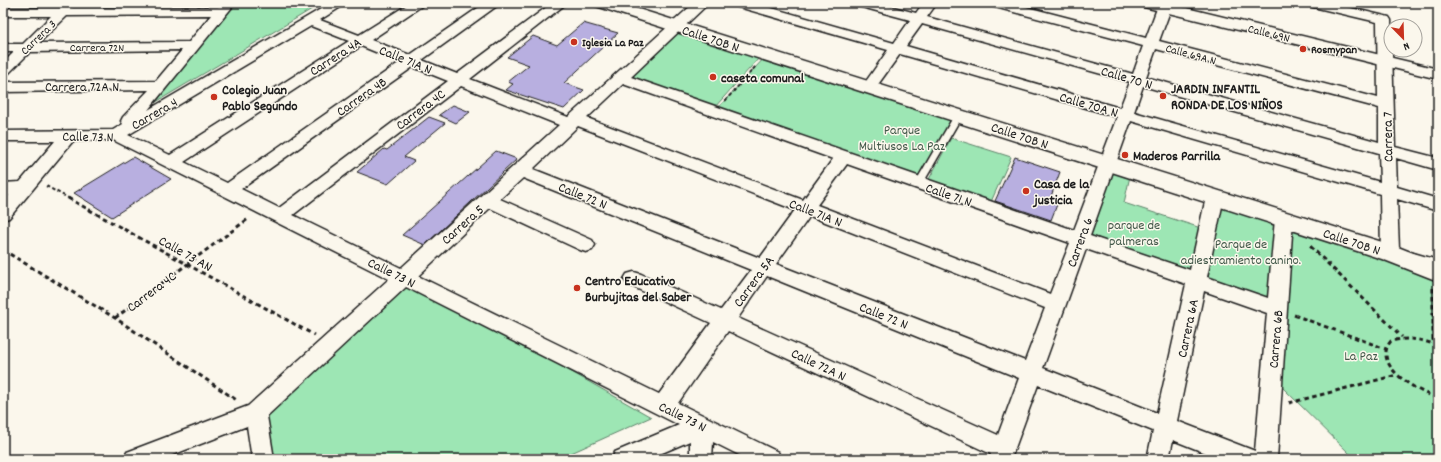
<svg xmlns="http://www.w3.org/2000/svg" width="1441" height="462" viewBox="0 0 1441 462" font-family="Dekko,sans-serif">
	<rect width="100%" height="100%" fill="#fbf7ec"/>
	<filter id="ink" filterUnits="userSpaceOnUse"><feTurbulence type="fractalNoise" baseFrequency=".025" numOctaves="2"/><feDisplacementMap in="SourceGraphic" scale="8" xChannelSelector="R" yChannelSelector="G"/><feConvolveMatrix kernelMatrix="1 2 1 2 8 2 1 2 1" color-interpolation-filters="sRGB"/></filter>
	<g filter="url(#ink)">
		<g fill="#9de6b4" stroke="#5c8168">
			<path d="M234,3H322L156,102Z"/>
			<path d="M676,31L759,58L714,108L627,76Z"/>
			<path d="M767,55L958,116L919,183L715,111Z"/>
			<path d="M951,138L1011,157L990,204L927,183Z"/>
			<path d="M1106,169L1130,176L1124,203L1207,230L1215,197L1284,219L1270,302L1086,242Z"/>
			<path d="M1289,225L1438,278V459H1355L1282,387Z"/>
			<path d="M404,277L651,417L558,459H268L260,408Z"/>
		</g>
		<g fill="#b8afe0" stroke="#1c1c1c">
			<path d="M583,23L618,33L564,83L584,90L564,109L506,90L513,84L508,82L529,65L507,57L533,36L557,45Z"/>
			<path d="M453,105L470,112L456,123L439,115Z"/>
			<path d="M429,117L445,123L404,157L414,161L388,184L357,172L384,149L387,150Z"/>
			<path d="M496,151L517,159L425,245L402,235Z"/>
			<path d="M133,157L171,179L112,217L74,193Z"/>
			<path d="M1015,157L1060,172L1050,199L1058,202L1051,220L995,201Z"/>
		</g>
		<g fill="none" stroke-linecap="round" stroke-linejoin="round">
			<g stroke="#1c1c1c" stroke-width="3">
				<path id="service" d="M955,114H958L962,116L922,185H916L915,183Z"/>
			</g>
			<g stroke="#1c1c1c" stroke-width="3">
				<path id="minor" d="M221,3H231L233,6L148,110L331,3H347L320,20L359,35L410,3H426L371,40L410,55L485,3H501L422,60L457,74L552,3H567L470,79L568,117L694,3H709L631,77L1074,230L1117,117L900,54L874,90H864L862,87L888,50L735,6L733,3H754L894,43L910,20L858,6L856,3H878L916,13L923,3H937L927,17L1133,74L1143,46L991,6L989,3H1011L1146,38L1159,3H1173L1159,41L1378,98L1377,22L1309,6L1307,3H1330L1389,17L1391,20L1395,147L1438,158V170L1396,158L1397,187L1438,199V211L1397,199L1399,249L1438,260V274L1383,258L1381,253L1380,194L1131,121L1090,236L1190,270L1206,197L1209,193L1215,191L1221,193L1224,197L1207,277L1268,298L1275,219L1278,214L1284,213L1290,214L1293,219L1277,459H1221L1173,440L1169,459H1147L1153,431L1038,385L1011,459H989L991,454L728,331L678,403L778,452L781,459H747L713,442L712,459H690V441L648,459H612L615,452L679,425L406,287L267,416L274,459H252L247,426L162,459H124L127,452L248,406L389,279L113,140L73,141L9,218L3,220V202L9,195H3V183L20,182L55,141H3V131L113,130L123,124L121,121L123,117L149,90L3,92V82L156,81L182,50L30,52L8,74L3,75V63L14,52H3V44H23L51,16H3V8H60L67,4L73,8L218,7ZM211,15L189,42L39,43L67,16ZM922,24L1130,82L1120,108L906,46ZM311,26L349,41L170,155L128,135ZM361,46L400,62L227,183L184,162ZM1156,49L1379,108V142L1146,77ZM413,67L448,81L279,208L241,189ZM623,84L833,159L803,200L587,118ZM461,86L559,125L401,268L293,215ZM1143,86L1379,153L1380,182L1134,112ZM578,126L795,210L760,258L533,169ZM847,164L1070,243L1050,294L817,205ZM523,178L751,270L721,310L641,274L634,272L627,274L624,279L627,284L711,323L659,394L418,276L490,208L580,250L586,252L592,250L595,245L592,240L500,199ZM810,216L1045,308L1025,361L776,264ZM1086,249L1186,284L1157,413L1043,368ZM767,276L1019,378L998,435L738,318ZM1204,291L1267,313L1255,451L1177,421Z"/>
			</g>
			<g stroke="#1c1c1c" stroke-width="3">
				<g id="tertiary">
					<path d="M594,3H619L1398,247L1438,263V281L1382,259L596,6Z"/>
					<path d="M1138,3H1166L1438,69V79L1140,6Z"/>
				</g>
			</g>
			<g stroke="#1c1c1c" stroke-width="2" stroke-dasharray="3.5 2.5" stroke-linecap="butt">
				<path d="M725,101L756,66"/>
				<path d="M46,186L70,199"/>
			</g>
			<g stroke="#1c1c1c" stroke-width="3" stroke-dasharray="4.5 3.5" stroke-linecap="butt">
				<path d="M68,198L314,335"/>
				<path d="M1310,246L1402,337"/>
				<path d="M3,250L115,318L238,401"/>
				<path d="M1433,288V343"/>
				<path d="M1294,315L1386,349"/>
				<path d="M115,318L248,219"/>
				<path d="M1438,346C1422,339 1408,337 1391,341C1370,365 1419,393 1438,398"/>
				<path d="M1435,398L1438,421"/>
				<path d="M1289,403L1397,375"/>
			</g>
			<use href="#service" fill="#fbf7ec" fill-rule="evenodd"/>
			<use href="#minor" fill="#fbf7ec" fill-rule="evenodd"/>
			<use href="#tertiary" fill="#fbf7ec" fill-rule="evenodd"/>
		</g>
	</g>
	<g fill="#c8321e" stroke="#fbf7ec" stroke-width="1.5">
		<circle cx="574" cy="42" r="4"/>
		<circle cx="1303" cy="49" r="4"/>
		<circle cx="713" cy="77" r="4"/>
		<circle cx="1163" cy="96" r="4"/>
		<circle cx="214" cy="97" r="4"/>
		<circle cx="1125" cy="155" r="4"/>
		<circle cx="1026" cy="191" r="4"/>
		<circle cx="577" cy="288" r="4"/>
	</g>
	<g text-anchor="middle" stroke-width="3" stroke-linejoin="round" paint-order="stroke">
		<g font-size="12" fill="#1c1c1c" stroke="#fbf7ec">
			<text transform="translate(1269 33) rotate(14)" y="4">Calle 69N</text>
			<text transform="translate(38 37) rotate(-44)" y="4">Carrera 3</text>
			<text x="97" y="51">Carrera 72N</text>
			<text transform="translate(1191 54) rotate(15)" y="4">Calle 69A N</text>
		</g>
		<g font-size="12" font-weight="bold" fill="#1c1c1c" stroke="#fbf7ec" text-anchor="start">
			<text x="582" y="46">Iglesia La Paz</text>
			<text x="1311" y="53">Rosmypan</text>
		</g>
		<g font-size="14" fill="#1c1c1c" stroke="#fbf7ec">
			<text transform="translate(711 38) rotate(18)" y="5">Calle 70B N</text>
			<text transform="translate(335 56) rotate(-33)" y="5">Carrera 4A</text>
			<text transform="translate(406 59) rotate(22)" y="5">Calle 71A N</text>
			<text transform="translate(1127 77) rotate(16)" y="5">Calle 70 N</text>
			<text x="82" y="91">Carrera 72A N</text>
			<text transform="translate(361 96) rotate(-35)" y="5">Carrera 4B</text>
			<text transform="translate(1089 104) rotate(16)" y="5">Calle 70A N</text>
			<text transform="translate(420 109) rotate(-37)" y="5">Carrera 4C</text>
			<text transform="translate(154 113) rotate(-30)" y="5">Carrera 4</text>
			<text transform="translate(1020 135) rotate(18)" y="5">Calle 70B N</text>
			<text transform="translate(88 136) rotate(1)" y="5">Calle 73 N</text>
			<text transform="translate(1387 137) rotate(-91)" y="5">Carrera 7</text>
			<text transform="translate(949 194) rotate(19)" y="5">Calle 71 N</text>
			<text transform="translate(583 195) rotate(22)" y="5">Calle 72 N</text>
			<text transform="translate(816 212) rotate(21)" y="5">Calle 71A N</text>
			<text transform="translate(462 224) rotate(-42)" y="5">Carrera 5</text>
			<text transform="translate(1352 241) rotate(18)" y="5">Calle 70B N</text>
			<text transform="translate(1079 242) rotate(-70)" y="5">Carrera 6</text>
			<text transform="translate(186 253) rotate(29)" y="5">Calle 73 AN</text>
			<text transform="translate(392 272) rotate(26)" y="5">Calle 73 N</text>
			<text transform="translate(753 281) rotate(-54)" y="5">Carrera 5A</text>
			<text transform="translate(151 291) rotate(-37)" y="5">Carrera 4C</text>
			<text transform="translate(884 315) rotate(22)" y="5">Calle 72 N</text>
			<text transform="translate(1187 328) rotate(-78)" y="5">Carrera 6A</text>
			<text transform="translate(1275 339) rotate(-85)" y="5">Carrera 6B</text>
			<text transform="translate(819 364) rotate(25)" y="5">Calle 72A N</text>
			<text transform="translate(683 416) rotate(26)" y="5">Calle 73 N</text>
		</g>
		<g font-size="14" font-weight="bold" fill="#1c1c1c" stroke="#fbf7ec" text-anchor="start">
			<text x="721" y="82">caseta comunal</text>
			<text x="1171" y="93">JARDIN INFANTIL<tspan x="1171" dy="16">RONDA DE LOS NIÑOS</tspan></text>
			<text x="222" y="94">Colegio Juan<tspan x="222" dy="16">Pablo Segundo</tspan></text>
			<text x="1133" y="160">Maderos Parrilla</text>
			<text x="1034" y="188">Casa de la<tspan x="1034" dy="16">justicia</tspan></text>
			<text x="585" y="285">Centro Educativo<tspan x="585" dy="16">Burbujitas del Saber</tspan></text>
		</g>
		<g font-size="14" fill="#43594a" stroke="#fbf7ec">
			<text x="902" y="134">Parque<tspan x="902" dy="16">Multiusos La Paz</tspan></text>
			<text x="1134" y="229">parque de<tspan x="1134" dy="16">palmeras</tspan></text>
			<text x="1241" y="248">Parque de<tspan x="1241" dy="16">adiestramiento canino.</tspan></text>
			<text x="1361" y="360">La Paz</text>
		</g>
	</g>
	<rect width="1441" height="462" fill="none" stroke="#fbf7ec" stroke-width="16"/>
	<rect x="8" y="8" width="1425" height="446" fill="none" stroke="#1c1c1c" stroke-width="1.5" filter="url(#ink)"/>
	<g transform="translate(1403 38) rotate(157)"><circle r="19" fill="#fbf7ec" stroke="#a29f99"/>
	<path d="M0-3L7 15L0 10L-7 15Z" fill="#c8321e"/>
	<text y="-6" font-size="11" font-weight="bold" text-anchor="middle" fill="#1c1c1c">N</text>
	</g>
</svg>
